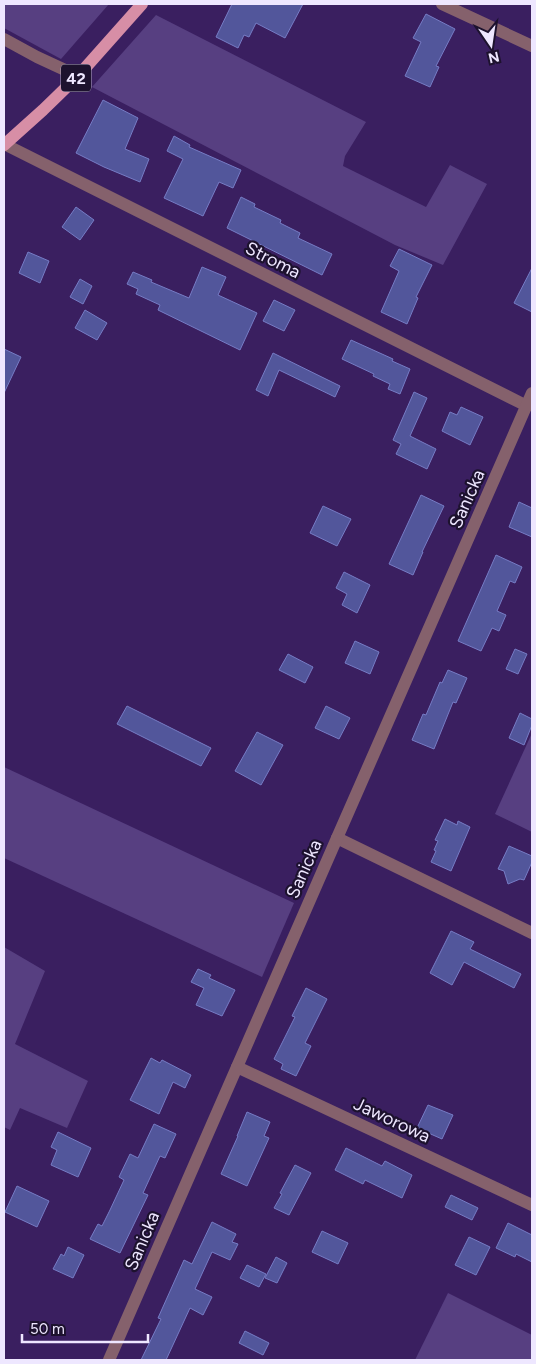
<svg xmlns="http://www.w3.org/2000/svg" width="536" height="1364" viewBox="0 0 536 1364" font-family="Figtree,sans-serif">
	<rect width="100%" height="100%" fill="#3a1f60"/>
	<g fill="#573f81">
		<path d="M4,4H109L61,59L4,28Z"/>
		<path d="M156,15L366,122L345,156L343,166L426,207L450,165L487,184L443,265L395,245L92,87Z"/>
		<path d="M532,733V832L495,814Z"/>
		<path d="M4,767L294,903L262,977L4,858Z"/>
		<path d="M4,947L45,971L15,1044L88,1081L67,1128L20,1108L10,1130L4,1127Z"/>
		<path d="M448,1293L532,1335V1360H415Z"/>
	</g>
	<g fill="#52569b" stroke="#767cc5">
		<path d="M232,4H303L285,38L256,23L249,37L244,35L238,48L216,37Z"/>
		<path d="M426,14L455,29L436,66L439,67L430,87L405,76L421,42L413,38Z"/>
		<path d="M103,100L138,118L125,149L149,159L140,182L104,167L76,153Z"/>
		<path d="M174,136L190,145L189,147L241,170L233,188L219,182L203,216L164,198L183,159L167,151Z"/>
		<path d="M241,197L255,204L254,207L281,220L280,223L300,233L298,238L332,254L322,275L227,228Z"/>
		<path d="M76,207L94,220L80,240L62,227Z"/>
		<path d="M399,249L432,265L416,297L418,298L407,324L381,312L399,271L390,266Z"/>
		<path d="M28,252L49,261L40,283L19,273Z"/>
		<path d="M202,267L226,277L218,295L257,313L240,350L158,310L160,305L136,294L138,289L127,284L133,272L152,280L151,282L189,298Z"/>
		<path d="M532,268V312L514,303Z"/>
		<path d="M80,279L92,286L83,304L70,297Z"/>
		<path d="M274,300L295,310L284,331L263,321Z"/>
		<path d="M85,310L107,323L97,340L75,328Z"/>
		<path d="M351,340L393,359L392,361L410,369L400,394L388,389L390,384L373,376L374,374L342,359Z"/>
		<path d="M4,349L21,357L4,393Z"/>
		<path d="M273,353L340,386L335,397L279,370L268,396L256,390Z"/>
		<path d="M414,392L427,398L410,436L436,449L427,469L396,454L401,444L393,440Z"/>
		<path d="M461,407L483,417L470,445L442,431L450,412L457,415Z"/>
		<path d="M421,495L444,506L422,552H423L413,575L389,564Z"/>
		<path d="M519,502L532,508V537L509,527Z"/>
		<path d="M323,506L351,519L337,546L310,533Z"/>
		<path d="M496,555L522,567L515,583L510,581L497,611L506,615L499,631L492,628L481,651L458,641Z"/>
		<path d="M344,572L370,585L357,613L342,605L347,594L336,588Z"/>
		<path d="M355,641L379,652L370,674L345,663Z"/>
		<path d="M515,649L527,654L518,674L506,669Z"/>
		<path d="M288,654L313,667L305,683L279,670Z"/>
		<path d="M448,670L467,678L456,703L453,702L434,749L412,740L423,714L426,715L440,682L442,683Z"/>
		<path d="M127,706L211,748L201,766L117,724Z"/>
		<path d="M326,706L350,718L339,739L315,728Z"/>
		<path d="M520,713L532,719V725L524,745L509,738Z"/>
		<path d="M257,732L283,745L261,785L235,771Z"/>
		<path d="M445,819L457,825L458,821L470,827L451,871L431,862L436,851L434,850L438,841L435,840Z"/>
		<path d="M509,846L532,856V862L524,880L520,879L508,884L504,871L498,869Z"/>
		<path d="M451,931L474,942L470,949L521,974L514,988L464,962L452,985L430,973Z"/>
		<path d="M198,969L211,975L209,978L235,990L222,1016L196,1005L204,988L191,982Z"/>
		<path d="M306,988L327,999L305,1043L311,1046L296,1076L281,1069L283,1064L274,1059L295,1017L292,1016Z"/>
		<path d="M151,1058L160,1063L162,1060L191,1075L185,1088L173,1082L159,1114L130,1100Z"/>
		<path d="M428,1105L453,1115L442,1139L417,1128Z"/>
		<path d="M247,1112L270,1122L264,1136L269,1138L247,1186L221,1174L238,1136H237Z"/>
		<path d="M154,1124L176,1134L165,1158L160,1156L143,1193L148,1195L120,1253L90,1239L98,1224L102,1226L110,1210L124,1180L119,1177L130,1154L138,1158Z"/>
		<path d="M58,1132L91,1148L78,1177L51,1165L57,1150L51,1147Z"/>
		<path d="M346,1148L382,1166L385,1161L412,1175L402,1198L365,1180L363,1184L335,1170Z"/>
		<path d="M295,1165L311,1173L289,1215L274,1208L282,1194L280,1193Z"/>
		<path d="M17,1186L49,1201L37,1227L5,1212Z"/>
		<path d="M451,1195L478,1208L472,1220L445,1207Z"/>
		<path d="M212,1222L236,1234L232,1242L238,1244L230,1260L212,1252L195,1289L212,1297L203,1315L190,1308L166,1360H141L161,1319L158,1318L184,1260L192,1264Z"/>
		<path d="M508,1223L532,1235V1262L516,1254L515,1257L496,1248Z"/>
		<path d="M322,1231L348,1243L338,1264L312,1252Z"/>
		<path d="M469,1237L490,1247L476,1275L455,1265Z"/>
		<path d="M68,1247L84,1255L73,1278L53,1269L61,1254L64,1256Z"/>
		<path d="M276,1257L287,1263L277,1283L265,1278Z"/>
		<path d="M247,1265L266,1274L259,1287L240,1278Z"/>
		<path d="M245,1331L269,1343L263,1355L239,1343Z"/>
	</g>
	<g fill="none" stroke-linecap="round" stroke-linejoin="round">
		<g stroke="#85616c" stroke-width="12">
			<path d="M442,4L532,46"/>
			<path d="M4,39L37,57L78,76"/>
			<path d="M4,144L527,406"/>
			<path d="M337,838L532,933"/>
			<path d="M237,1067L532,1205"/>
			<path d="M109,1360L337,838L532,393"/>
		</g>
		<path stroke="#d78ea6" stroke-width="12" d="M4,145L43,110L78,76L142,4"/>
	</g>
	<g text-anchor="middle" stroke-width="4.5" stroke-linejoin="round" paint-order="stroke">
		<rect fill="#1d122e" stroke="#afa7c0" stroke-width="1" x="61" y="64.5" width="30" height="27" rx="4"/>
		<g font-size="16" font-weight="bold" fill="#eee7ff">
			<text x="76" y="84">42</text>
		</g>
		<g font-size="18" fill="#eee7ff" stroke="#1d122e">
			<text transform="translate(273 260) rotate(27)" y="6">Stroma</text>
			<text transform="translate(467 499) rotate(-66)" y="6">Sanicka</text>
			<text transform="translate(304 869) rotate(-66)" y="6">Sanicka</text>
			<text transform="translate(392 1120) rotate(25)" y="6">Jaworowa</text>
			<text transform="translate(142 1241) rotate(-67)" y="6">Sanicka</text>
		</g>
	</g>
	<rect width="536" height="1364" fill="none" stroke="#eee7ff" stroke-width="10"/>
	<g transform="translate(491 45) rotate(167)" stroke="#1d122e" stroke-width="4" paint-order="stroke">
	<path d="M0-4L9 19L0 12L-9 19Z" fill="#eee7ff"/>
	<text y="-8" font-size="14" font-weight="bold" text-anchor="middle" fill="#eee7ff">N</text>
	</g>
	<path d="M22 1334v8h126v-8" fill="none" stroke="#eee7ff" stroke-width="2.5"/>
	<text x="30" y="1334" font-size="15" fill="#eee7ff" stroke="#1d122e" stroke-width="4" paint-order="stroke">50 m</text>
</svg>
